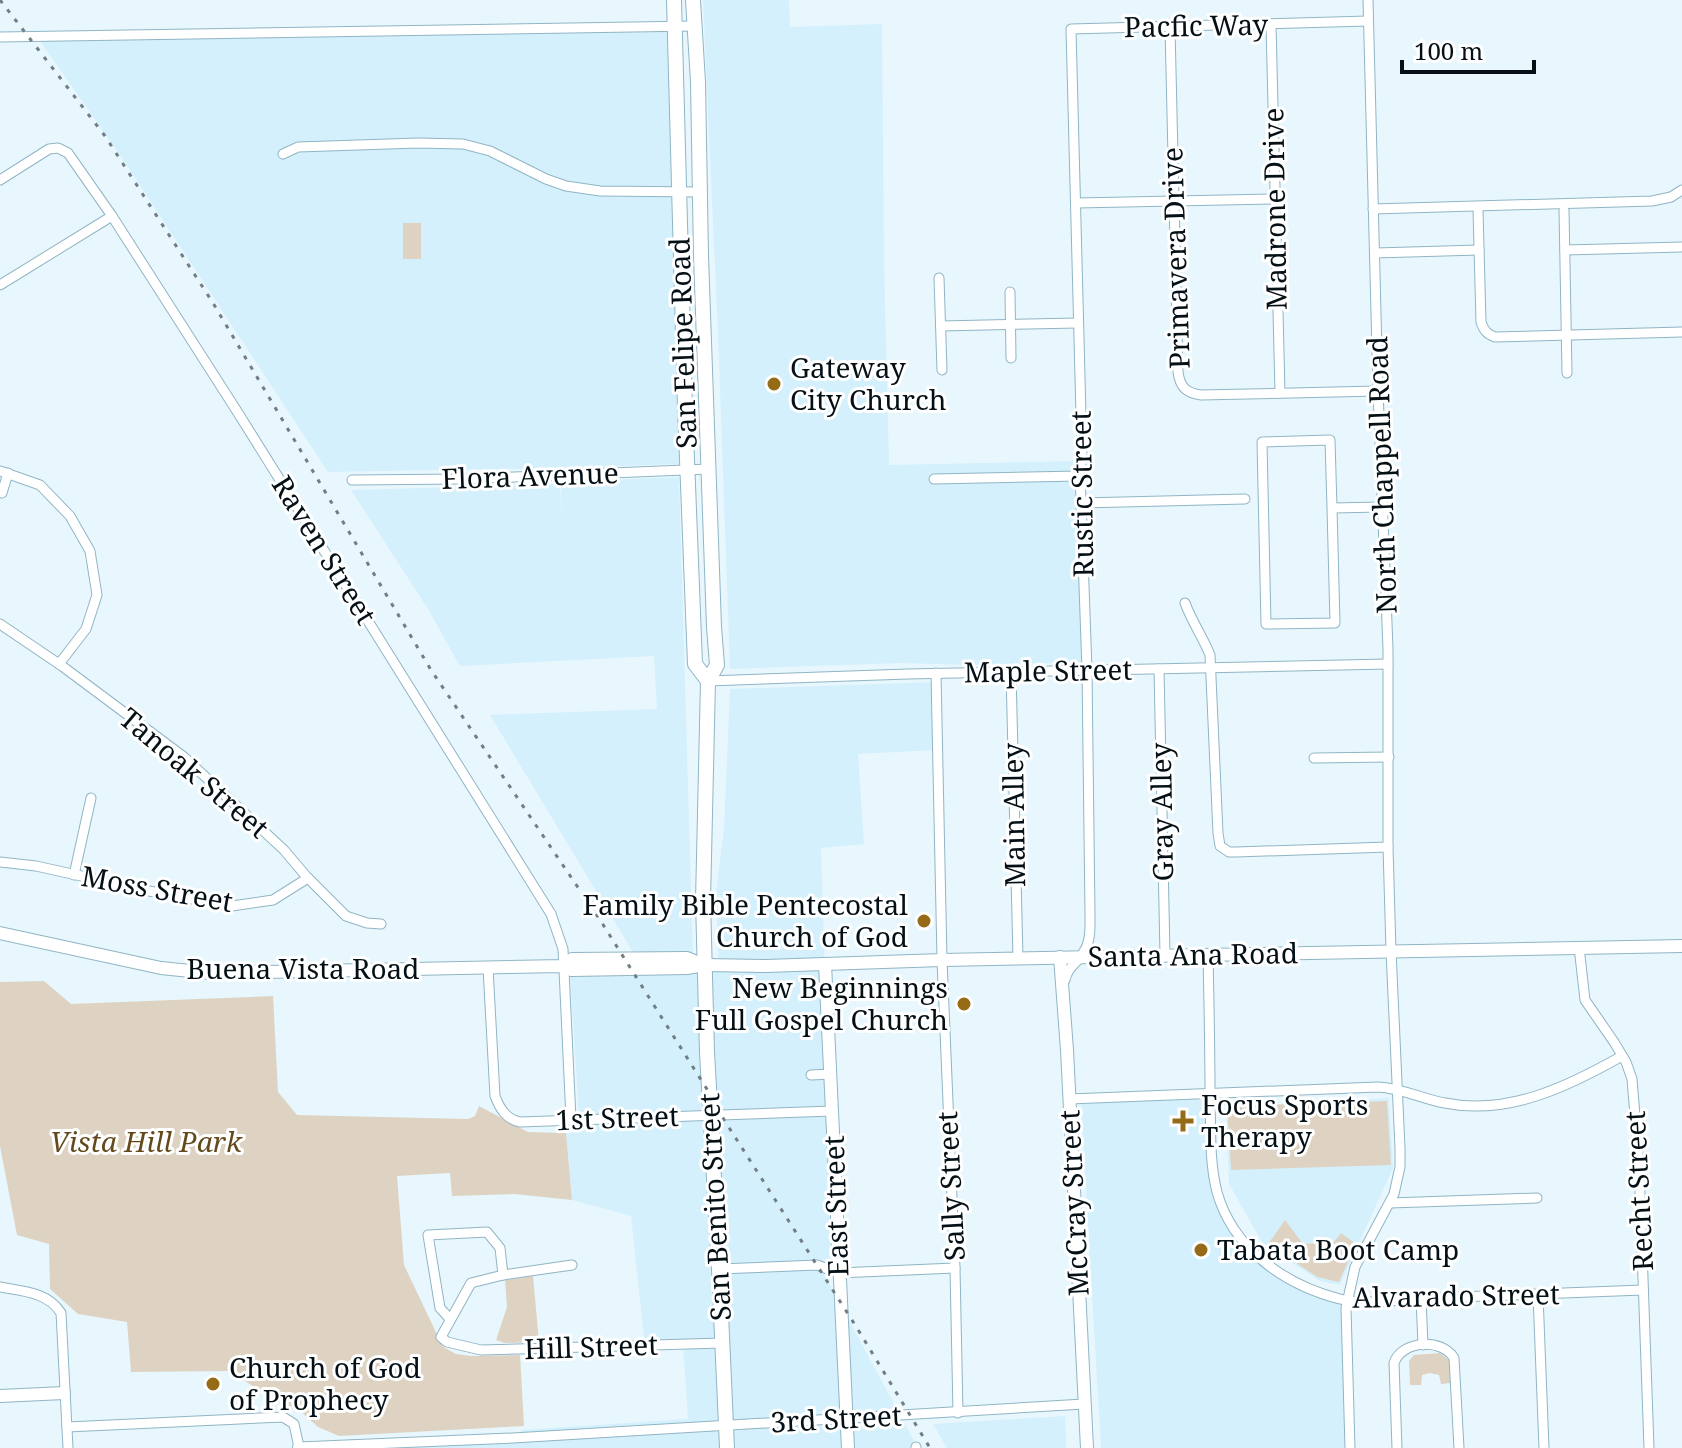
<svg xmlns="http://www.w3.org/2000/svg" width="1682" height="1448" viewBox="0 0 1682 1448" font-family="'Noto Serif',serif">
	<rect width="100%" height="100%" fill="#e8f7fe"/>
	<g fill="#d4f0fc">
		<path d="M703,0H789L790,27L882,24L884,262L889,465L1077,461L1085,662L971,665L900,663L730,669L718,334Z"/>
		<path d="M668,29L679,464L560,468L328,472L122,158L40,41L214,34Z"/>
		<path d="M679,477L693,957L637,959L490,715L657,709L654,656L460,666L428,609L351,490L560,484L562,519L561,482Z"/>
		<path d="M937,682L938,750L858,754L864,844L821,848L834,1263L819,1265L918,1448H299L521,1435V1430L688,1419L683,1345L645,1346L631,1216L572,1200L566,1133L580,1131L570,973L719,972L716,893L724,828L730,689Z"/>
		<path d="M1196,1097L1204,1104L1223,1207L1264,1266L1343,1300L1345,1448H1101L1081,1104Z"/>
		<path d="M1389,1098L1393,1168L1340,1285L1320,1281L1263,1244L1229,1184L1226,1107Z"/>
		<path d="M1065,1416L1066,1448H947L933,1424Z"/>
	</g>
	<g fill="#ded3c2">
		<rect x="403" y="223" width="18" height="36"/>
		<path d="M44,981L71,1004L273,996L278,1092L297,1115L468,1119L475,1116L479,1106L528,1132L566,1133L572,1200L514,1194L452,1196L450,1173L397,1176L404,1265L443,1347L456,1354L471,1356L520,1355L524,1426L339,1436L318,1427L299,1410L298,1411L286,1407L229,1371L131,1372L127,1322L78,1314L50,1289L49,1244L17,1235L0,1146V982Z"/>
		<path d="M1387,1101L1391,1165L1231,1170L1227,1106Z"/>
		<path d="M1285,1220L1303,1244L1334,1242L1341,1233L1356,1244L1339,1282L1317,1277L1268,1244Z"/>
		<path d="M533,1276L539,1342L505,1343L496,1340L507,1307L505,1280Z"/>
		<path d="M1440,1353L1449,1360L1451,1383L1441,1384L1439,1375L1430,1373L1422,1375L1421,1385H1410L1409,1361L1414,1355Z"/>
	</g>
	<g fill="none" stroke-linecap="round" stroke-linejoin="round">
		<g stroke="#90b5c4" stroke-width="11">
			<g id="minor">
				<path d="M1271,24L1280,393"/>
				<path d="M1170,27L1178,372C1180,387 1186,393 1201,395L1378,391"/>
				<path d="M0,37L695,26"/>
				<path d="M283,154L298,147L418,143L463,144L490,151L546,179L566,186L600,191L700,192"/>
				<path d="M0,180L49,149L58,148L68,153L112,216L240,416L551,914L563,949L571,1119"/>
				<path d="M1077,203L1275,199"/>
				<path d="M1373,209L1652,201L1671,197L1682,190"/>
				<path d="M1478,210L1481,322C1484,331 1487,334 1495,337L1682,332"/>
				<path d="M1564,210L1567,373"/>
				<path d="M1565,250L1682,247"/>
				<path d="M1375,253L1479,250"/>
				<path d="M939,278L942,370"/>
				<path d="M0,285L112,216"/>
				<path d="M1010,292L1011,358"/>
				<path d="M941,326L1078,323"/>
				<path d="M0,471L40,485L70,516L90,551L97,595L86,629L59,664"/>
				<path d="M934,479L1080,476"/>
				<path d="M352,480L462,479L709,469"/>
				<path d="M2,493L8,473"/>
				<path d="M1081,503L1245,499"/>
				<path d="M1332,508L1335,623L1266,624L1262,442L1330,440L1332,508L1382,507"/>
				<path d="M1185,603C1192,622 1203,637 1210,655L1218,833L1220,846L1229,852H1236L1388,847"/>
				<path d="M0,624L62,666L184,757L284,850L306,876L346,916L367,923L381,924"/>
				<path d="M1159,669L1165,955"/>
				<path d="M1011,672L1018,958"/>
				<path d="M936,673L942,960L955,1268L958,1413"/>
				<path d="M708,681L908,674L1388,664"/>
				<path d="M1314,758L1389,757"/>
				<path d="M0,862L36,866L149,891L232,906L273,900L308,878"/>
				<path d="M74,875L91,798"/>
				<path d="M1579,947L1585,1000L1614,1042L1626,1062L1632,1079L1639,1165L1649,1448"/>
				<path d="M1208,955C1209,1001 1210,1048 1210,1095C1211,1127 1209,1161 1217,1192C1233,1249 1285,1285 1340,1299C1368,1306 1402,1299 1430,1298C1501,1296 1572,1293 1643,1290"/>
				<path d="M488,968L495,1096C500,1109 506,1119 520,1122L832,1111"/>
				<path d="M1065,980C1068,966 1077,964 1083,953C1091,942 1090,928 1090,915L1087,670L1080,473L1082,454L1071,29L1368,21"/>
				<path d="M811,1075L831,1074"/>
				<path d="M1069,1099L1378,1087C1402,1088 1422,1099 1445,1103C1508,1116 1569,1086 1622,1056"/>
				<path d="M1390,1203L1537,1198"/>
				<path d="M719,1269L817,1265L838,1273L955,1268"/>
				<path d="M503,1275L471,1283L441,1337L447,1342L481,1350L722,1343"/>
				<path d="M0,1287C22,1291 48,1292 61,1313L68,1448"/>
				<path d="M1538,1295L1544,1448"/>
				<path d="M1421,1299L1423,1345"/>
				<path d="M450,1319L440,1308L428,1235L487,1232L500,1248L503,1275L572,1265"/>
				<path d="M67,1427L283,1417L294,1424L299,1447L513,1438L1084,1404"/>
				<path d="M916,1447V1448"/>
				<path d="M1350,1448L1346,1308L1355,1267L1394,1194L1400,1167V1148L1391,951L1388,847V649L1378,391L1368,0"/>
				<path d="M1397,1448L1394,1363C1402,1340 1442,1338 1454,1358L1459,1448"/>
			</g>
		</g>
		<g stroke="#90b5c4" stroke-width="14">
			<g id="tertiary">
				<path d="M0,933L161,968L210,973L563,966L571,970L687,968L704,965L687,958L572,959L563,966"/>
				<path d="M1060,957L1067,1050L1087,1448"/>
				<path d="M825,964L848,1448"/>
				<path d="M704,965L766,966L942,960L1682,946"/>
				<path d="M0,1396L64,1393"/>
				<path d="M299,1447V1448"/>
			</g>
		</g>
		<g stroke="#90b5c4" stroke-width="16">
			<g id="secondary">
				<path d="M674,0L685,408L695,664L708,681"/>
				<path d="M693,0L698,82L701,256L714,627L717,665L708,681L703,901L707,1052L719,1269L727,1448"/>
			</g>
		</g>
		<use href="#minor" stroke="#fff" stroke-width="9"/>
		<use href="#tertiary" stroke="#fff" stroke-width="12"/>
		<use href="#secondary" stroke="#fff" stroke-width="14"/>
		<path stroke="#717e84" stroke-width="3" stroke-dasharray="4 8" stroke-linecap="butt" d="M0,0L105,136L213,303L431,670L602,923L710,1094L721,1115L857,1328L930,1448"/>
	</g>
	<g fill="#966b18" stroke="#fff" stroke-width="3">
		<circle cx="774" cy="384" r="8"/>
		<circle cx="924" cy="921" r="8"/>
		<circle cx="964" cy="1004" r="8"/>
		<path d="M1179 1109h8v8h8v8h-8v8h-8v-8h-8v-8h8z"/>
		<circle cx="1201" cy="1250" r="8"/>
		<circle cx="213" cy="1384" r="8"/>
	</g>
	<g text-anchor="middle" stroke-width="6" stroke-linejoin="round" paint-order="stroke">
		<g font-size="28" fill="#041015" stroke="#fff">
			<text transform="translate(1196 26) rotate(-1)" y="10">Pacfic Way</text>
			<text transform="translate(1275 209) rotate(-91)" y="10">Madrone Drive</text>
			<text transform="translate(1176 258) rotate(-92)" y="10">Primavera Drive</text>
			<text transform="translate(683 343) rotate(-92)" y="10">San Felipe Road</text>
			<text transform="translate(1382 475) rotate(-92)" y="10">North Chappell Road</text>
			<text transform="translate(530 476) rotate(-2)" y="10">Flora Avenue</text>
			<text transform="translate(1082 494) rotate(-91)" y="10">Rustic Street</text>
			<text transform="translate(324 550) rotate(58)" y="10">Raven Street</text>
			<text transform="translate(1048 671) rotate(-1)" y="10">Maple Street</text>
			<text transform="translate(194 773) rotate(40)" y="10">Tanoak Street</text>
			<text transform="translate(1162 812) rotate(-91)" y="10">Gray Alley</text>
			<text transform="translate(1014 815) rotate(-91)" y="10">Main Alley</text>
			<text transform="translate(157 889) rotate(10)" y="10">Moss Street</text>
			<text transform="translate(1193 955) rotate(-1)" y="10">Santa Ana Road</text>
			<text x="303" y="979">Buena Vista Road</text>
			<text transform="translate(617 1118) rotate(-2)" y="10">1st Street</text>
			<text transform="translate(951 1186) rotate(-93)" y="10">Sally Street</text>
			<text transform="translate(1639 1191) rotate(-93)" y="10">Recht Street</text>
			<text transform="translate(1074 1203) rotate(-93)" y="10">McCray Street</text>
			<text transform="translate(836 1206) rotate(-92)" y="10">East Street</text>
			<text transform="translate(715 1207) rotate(-93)" y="10">San Benito Street</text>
			<text transform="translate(1456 1296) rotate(-1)" y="10">Alvarado Street</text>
			<text transform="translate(591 1347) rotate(-2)" y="10">Hill Street</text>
			<text transform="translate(836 1419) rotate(-3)" y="10">3rd Street</text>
		</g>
		<g font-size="28" fill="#041015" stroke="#fff" text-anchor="start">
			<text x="790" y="378">Gateway<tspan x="790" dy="32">City Church</tspan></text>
			<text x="908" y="915" text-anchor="end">Family Bible Pentecostal<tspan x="908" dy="32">Church of God</tspan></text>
			<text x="948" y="998" text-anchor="end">New Beginnings<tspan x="948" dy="32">Full Gospel Church</tspan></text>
			<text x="1201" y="1115">Focus Sports<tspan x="1201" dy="32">Therapy</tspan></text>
			<text x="1217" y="1260">Tabata Boot Camp</text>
			<text x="229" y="1378">Church of God<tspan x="229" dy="32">of Prophecy</tspan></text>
		</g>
		<g font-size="28" font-style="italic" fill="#63491c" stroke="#fff">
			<text x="146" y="1152">Vista Hill Park</text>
		</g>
	</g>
	<path d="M1402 60v12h132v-12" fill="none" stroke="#041015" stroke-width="4"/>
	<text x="1414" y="60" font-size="24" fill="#041015" stroke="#ffffff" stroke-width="6" paint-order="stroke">100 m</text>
</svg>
